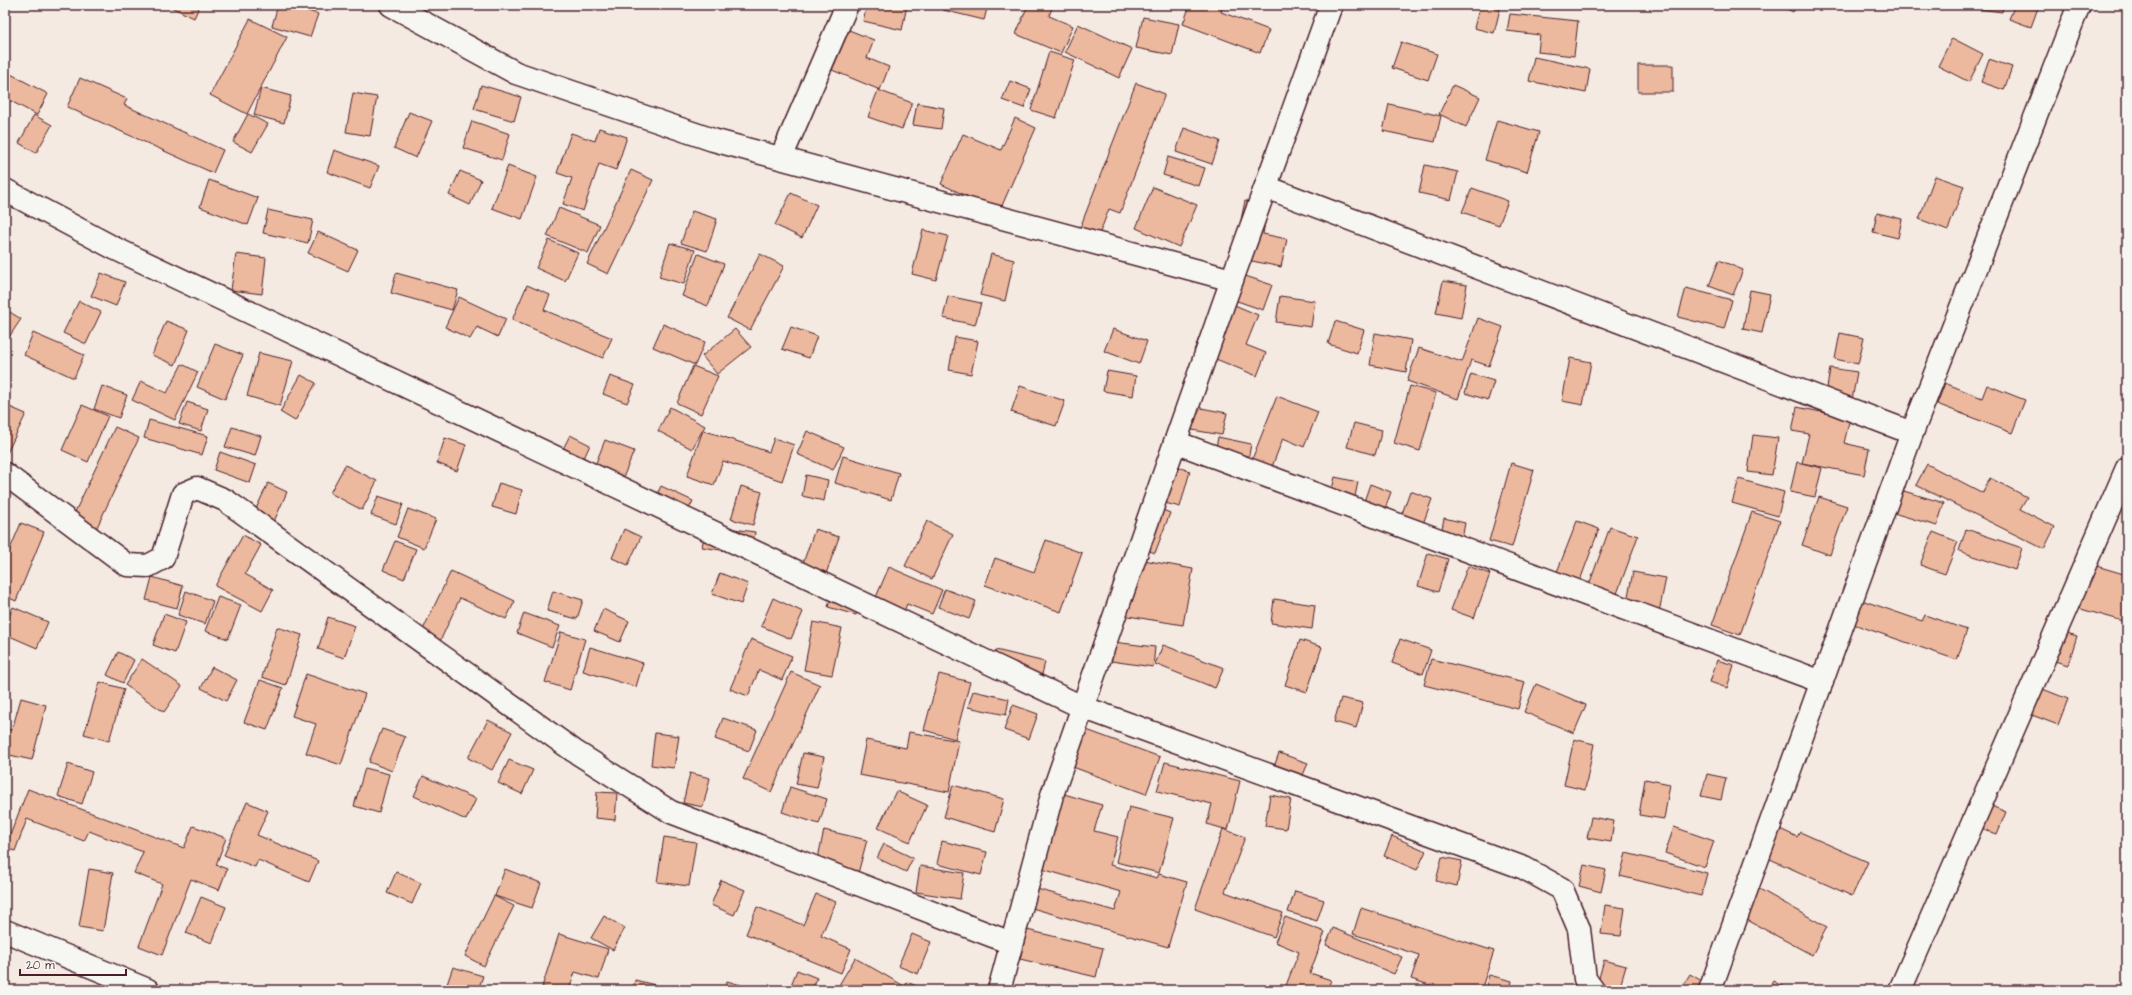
<svg xmlns="http://www.w3.org/2000/svg" width="2132" height="995" viewBox="0 0 2132 995" font-family="'Architects Daughter',sans-serif">
	<rect width="100%" height="100%" fill="#f4eae1"/>
	<filter id="ink" filterUnits="userSpaceOnUse"><feTurbulence type="fractalNoise" baseFrequency=".025" numOctaves="2"/><feDisplacementMap in="SourceGraphic" scale="8" xChannelSelector="R" yChannelSelector="G"/><feConvolveMatrix kernelMatrix="1 2 1 2 8 2 1 2 1" color-interpolation-filters="sRGB"/></filter>
	<g filter="url(#ink)">
		<g fill="#ecb99e" stroke="#4a1f2b">
			<path d="M167,5H200L194,18Z"/>
			<path d="M278,5H287L318,14L310,37L272,26Z"/>
			<path d="M867,5H907L902,30L863,21Z"/>
			<path d="M945,5H988L984,20L943,10Z"/>
			<path d="M1028,5H1053L1049,16L1073,26L1061,53L1016,34Z"/>
			<path d="M1190,5H1223L1221,12L1269,30L1260,53L1183,24Z"/>
			<path d="M1480,5L1500,9L1494,33L1474,28Z"/>
			<path d="M1779,5H1797L1793,12Z"/>
			<path d="M1980,5H2003L2002,12L1979,9Z"/>
			<path d="M2015,5H2039L2031,27L2009,19Z"/>
			<path d="M1510,14L1578,21L1574,56L1538,52L1540,35L1507,31Z"/>
			<path d="M1143,17L1179,24L1172,55L1136,48Z"/>
			<path d="M250,19L287,37L247,114L210,95Z"/>
			<path d="M1078,24L1132,49L1119,78L1065,52Z"/>
			<path d="M849,30L874,40L867,58L889,67L880,90L832,70Z"/>
			<path d="M1952,38L1983,54L1969,82L1938,66Z"/>
			<path d="M1401,42L1437,54L1428,80L1392,68Z"/>
			<path d="M1049,52L1075,60L1056,118L1031,110Z"/>
			<path d="M1534,57L1590,69L1586,93L1529,81Z"/>
			<path d="M1989,59L2012,67L2004,90L1981,82Z"/>
			<rect x="1638" y="65" width="35" height="27"/>
			<path d="M5,71L48,94L37,115L5,98Z"/>
			<path d="M80,78L127,99L124,105L223,150L213,173L67,107Z"/>
			<path d="M1010,81L1031,89L1024,108L1002,100Z"/>
			<path d="M1136,83L1165,94L1120,213L1109,209L1097,240L1078,233Z"/>
			<path d="M481,85L521,97L514,121L474,109Z"/>
			<path d="M1453,85L1480,97L1466,127L1439,114Z"/>
			<path d="M261,88L291,96L284,123L254,115Z"/>
			<path d="M878,90L912,103L902,129L868,117Z"/>
			<path d="M353,93L377,97L370,136L346,132Z"/>
			<path d="M917,103L944,108L941,129L913,125Z"/>
			<path d="M1389,104L1441,116L1435,142L1383,131Z"/>
			<path d="M409,112L432,121L416,158L394,148Z"/>
			<path d="M248,114L268,124L252,152L233,142Z"/>
			<path d="M34,115L52,125L36,153L19,143Z"/>
			<path d="M1015,118L1036,128L997,217L971,198L941,184L963,134L1001,150Z"/>
			<path d="M1497,120L1539,132L1527,172L1485,160Z"/>
			<path d="M472,121L510,134L502,160L463,148Z"/>
			<path d="M599,128L627,137L616,170L599,164L583,211L563,204L572,178L557,173L571,133L595,141Z"/>
			<path d="M1184,128L1220,141L1212,164L1176,152Z"/>
			<path d="M334,150L379,166L370,188L327,172Z"/>
			<path d="M1168,157L1205,168L1199,186L1163,175Z"/>
			<path d="M1425,165L1458,172L1451,200L1419,193Z"/>
			<path d="M508,166L537,177L522,219L492,208Z"/>
			<path d="M631,170L653,180L608,274L587,264Z"/>
			<path d="M460,171L481,180L470,205L449,195Z"/>
			<path d="M1935,176L1964,186L1948,230L1919,219Z"/>
			<path d="M209,180L258,198L248,225L200,207Z"/>
			<path d="M1153,187L1197,205L1179,247L1136,228Z"/>
			<path d="M1472,188L1508,201L1499,225L1462,212Z"/>
			<path d="M791,193L817,205L802,238L775,225Z"/>
			<path d="M1245,201L1268,205L1263,234L1287,239L1281,267L1233,257Z"/>
			<path d="M559,208L600,225L588,253L547,236Z"/>
			<path d="M268,210L313,220L308,243L263,233Z"/>
			<path d="M692,211L717,219L707,251L681,243Z"/>
			<path d="M1877,213L1902,219L1898,238L1873,232Z"/>
			<path d="M923,230L948,236L936,280L912,274Z"/>
			<path d="M318,232L358,250L348,271L308,253Z"/>
			<path d="M549,240L578,253L565,281L536,268Z"/>
			<path d="M670,243L695,250L684,284L659,277Z"/>
			<path d="M236,254L266,258L262,294L231,290Z"/>
			<path d="M698,254L724,264L708,306L682,296Z"/>
			<path d="M760,254L784,266L750,330L727,318Z"/>
			<path d="M991,254L1014,260L1005,301L980,295Z"/>
			<path d="M1719,260L1743,270L1733,295L1709,286Z"/>
			<path d="M1228,270L1272,285L1263,310L1220,295Z"/>
			<path d="M101,273L125,282L116,306L91,296Z"/>
			<path d="M396,273L458,290L452,310L391,293Z"/>
			<path d="M1443,281L1467,285L1461,318L1436,313Z"/>
			<path d="M527,285L550,295L544,310L612,338L603,358L512,320Z"/>
			<path d="M1686,288L1732,300L1724,329L1678,317Z"/>
			<path d="M1750,290L1770,294L1762,333L1743,329Z"/>
			<path d="M948,296L981,303L975,325L943,318Z"/>
			<path d="M1280,296L1315,301L1311,327L1276,322Z"/>
			<path d="M459,297L506,319L498,337L477,327L470,339L445,327Z"/>
			<path d="M1216,297L1258,315L1246,345L1266,353L1257,376L1194,350Z"/>
			<path d="M79,301L101,312L86,344L63,333Z"/>
			<path d="M5,309L21,319L7,340L5,339Z"/>
			<path d="M1478,318L1503,327L1489,366L1471,360L1458,399L1407,381L1419,348L1462,362Z"/>
			<path d="M166,321L189,330L175,365L152,355Z"/>
			<path d="M1335,321L1364,330L1357,353L1328,344Z"/>
			<path d="M663,324L705,342L695,365L653,347Z"/>
			<path d="M791,327L817,336L809,358L782,349Z"/>
			<path d="M735,329L751,347L717,374L702,356Z"/>
			<path d="M1113,329L1147,341L1139,364L1104,351Z"/>
			<path d="M33,333L84,355L74,378L24,355Z"/>
			<path d="M1375,333L1411,340L1406,372L1370,365Z"/>
			<path d="M1840,333L1864,338L1858,364L1835,359Z"/>
			<path d="M955,337L978,341L971,374L949,370Z"/>
			<path d="M215,344L243,355L225,399L197,387Z"/>
			<path d="M259,353L293,361L280,406L247,396Z"/>
			<path d="M1570,358L1591,362L1583,405L1562,401Z"/>
			<path d="M182,364L198,372L175,420L132,400L141,381L167,393Z"/>
			<path d="M693,366L718,376L701,414L677,403Z"/>
			<path d="M1830,368L1857,372L1851,406L1825,402Z"/>
			<path d="M1107,371L1136,376L1133,396L1103,391Z"/>
			<path d="M1471,374L1494,381L1488,400L1465,393Z"/>
			<path d="M301,375L316,383L295,421L280,412Z"/>
			<path d="M610,376L635,385L627,403L603,394Z"/>
			<path d="M1945,383L1982,398L1987,385L2025,400L2012,433L1937,404Z"/>
			<path d="M102,386L127,395L119,418L94,409Z"/>
			<path d="M1020,386L1065,401L1056,426L1011,412Z"/>
			<path d="M1410,386L1436,393L1420,451L1394,443Z"/>
			<path d="M1277,396L1318,412L1304,447L1283,438L1267,480L1247,472Z"/>
			<path d="M187,402L208,409L201,431L179,424Z"/>
			<path d="M5,405L26,414L5,457Z"/>
			<path d="M82,405L108,416L88,462L62,450Z"/>
			<path d="M670,407L705,426L692,449L658,431Z"/>
			<path d="M1196,407L1227,413L1222,435L1192,430Z"/>
			<path d="M1797,407L1850,418L1844,443L1869,449L1864,475L1802,463L1809,434L1792,431Z"/>
			<path d="M149,420L208,436L202,455L144,438Z"/>
			<path d="M1354,423L1382,430L1375,455L1347,447Z"/>
			<path d="M115,427L139,438L90,542L66,531Z"/>
			<path d="M232,427L261,436L255,456L225,447Z"/>
			<path d="M703,430L769,452L774,438L794,445L782,481L723,461L714,485L687,476Z"/>
			<path d="M807,431L844,447L833,470L797,454Z"/>
			<path d="M570,435L590,445L577,473L556,463Z"/>
			<path d="M1753,435L1778,438L1772,475L1748,472Z"/>
			<path d="M1218,437L1251,444L1246,471L1213,464Z"/>
			<path d="M445,438L466,445L457,471L437,463Z"/>
			<path d="M605,440L634,451L618,490L590,478Z"/>
			<path d="M220,452L256,465L250,483L214,470Z"/>
			<path d="M843,456L899,473L891,500L835,483Z"/>
			<path d="M1797,462L1822,468L1815,497L1790,492Z"/>
			<path d="M1164,463L1190,471L1180,507L1154,500Z"/>
			<path d="M1511,463L1534,470L1512,547L1489,541Z"/>
			<path d="M1927,464L1983,493L1990,478L2027,497L2020,509L2055,527L2044,549L1916,485Z"/>
			<path d="M345,465L377,481L362,510L330,493Z"/>
			<path d="M806,475L828,480L824,501L802,496Z"/>
			<path d="M1335,477L1358,482L1353,506L1329,501Z"/>
			<path d="M1739,479L1784,492L1778,516L1732,503Z"/>
			<path d="M268,483L287,492L268,535L248,526Z"/>
			<path d="M499,483L522,490L516,514L492,507Z"/>
			<path d="M1370,484L1391,492L1381,520L1360,513Z"/>
			<path d="M661,486L693,501L679,528L648,513Z"/>
			<path d="M741,486L762,492L753,525L731,519Z"/>
			<path d="M1897,489L1944,503L1937,526L1890,512Z"/>
			<path d="M1410,491L1432,499L1419,535L1397,528Z"/>
			<path d="M378,496L403,504L396,524L371,515Z"/>
			<path d="M1819,497L1847,506L1830,555L1802,545Z"/>
			<path d="M1149,504L1170,513L1155,553L1134,545Z"/>
			<path d="M408,509L436,519L424,548L397,537Z"/>
			<path d="M1752,512L1780,521L1740,635L1712,625Z"/>
			<path d="M1444,518L1465,523L1461,545L1440,540Z"/>
			<path d="M927,521L953,534L932,579L905,566Z"/>
			<path d="M1577,521L1599,529L1578,586L1555,577Z"/>
			<path d="M21,523L44,532L16,601L5,596V561Z"/>
			<path d="M706,525L755,532L751,555L702,547Z"/>
			<path d="M1610,527L1638,536L1614,602L1586,593Z"/>
			<path d="M624,529L641,537L628,565L612,558Z"/>
			<path d="M815,529L839,537L821,588L797,580Z"/>
			<path d="M1966,529L2022,548L2015,570L1959,551Z"/>
			<path d="M1933,532L1958,542L1945,574L1920,565Z"/>
			<path d="M243,535L261,545L245,574L273,590L262,611L215,586Z"/>
			<path d="M1046,540L1082,553L1061,612L985,585L995,558L1034,572Z"/>
			<path d="M395,541L416,549L404,579L383,570Z"/>
			<path d="M1428,553L1448,559L1438,592L1418,586Z"/>
			<path d="M1133,558L1193,569L1183,625L1122,615Z"/>
			<path d="M2083,562L2127,575V622L2070,606Z"/>
			<path d="M1468,566L1490,574L1474,618L1451,610Z"/>
			<path d="M889,567L942,590L932,614L907,604L899,623L870,611Z"/>
			<path d="M451,571L515,601L506,619L460,598L436,650L417,642Z"/>
			<path d="M1633,572L1666,578L1658,617L1625,610Z"/>
			<path d="M720,573L748,584L741,604L712,594Z"/>
			<path d="M152,577L183,586L177,608L146,600Z"/>
			<path d="M834,586L862,593L856,615L828,607Z"/>
			<path d="M945,589L976,601L969,619L938,607Z"/>
			<path d="M186,591L213,601L205,624L178,615Z"/>
			<path d="M553,591L583,600L577,619L547,611Z"/>
			<path d="M1847,595L1922,621L1925,615L1967,630L1957,660L1839,619Z"/>
			<path d="M218,597L241,605L228,639L205,631Z"/>
			<path d="M773,598L803,612L791,639L761,626Z"/>
			<path d="M1274,599L1315,605L1312,629L1271,623Z"/>
			<path d="M13,607L48,622L37,648L5,634V626Z"/>
			<path d="M603,609L629,621L620,642L594,631Z"/>
			<path d="M524,613L560,626L552,647L517,633Z"/>
			<path d="M164,614L186,622L175,653L153,645Z"/>
			<path d="M328,617L355,626L344,658L318,649Z"/>
			<path d="M813,622L842,628L832,675L804,670Z"/>
			<path d="M277,627L302,635L286,685L262,677Z"/>
			<path d="M2050,628L2077,636L2068,665L2041,657Z"/>
			<path d="M561,632L585,639L570,690L545,682Z"/>
			<path d="M751,639L792,656L782,680L759,670L748,696L730,689Z"/>
			<path d="M1400,639L1431,650L1423,674L1392,663Z"/>
			<path d="M1300,640L1322,647L1307,692L1285,685Z"/>
			<path d="M1113,642L1155,647L1153,667L1111,661Z"/>
			<path d="M1163,645L1224,668L1215,688L1155,664Z"/>
			<path d="M590,647L643,663L636,687L583,671Z"/>
			<path d="M996,650L1045,662L1039,687L990,675Z"/>
			<path d="M118,652L134,660L123,683L107,675Z"/>
			<path d="M142,659L182,686L164,712L125,685Z"/>
			<path d="M1431,659L1525,682L1518,709L1424,685Z"/>
			<path d="M1717,660L1734,665L1727,688L1710,682Z"/>
			<path d="M212,667L237,680L226,701L201,688Z"/>
			<path d="M791,672L820,685L771,792L743,779Z"/>
			<path d="M306,674L365,694L341,765L306,753L316,724L292,716Z"/>
			<path d="M939,674L970,682L955,739L924,730Z"/>
			<path d="M260,680L283,688L267,730L244,722Z"/>
			<path d="M100,682L124,689L109,741L84,734Z"/>
			<path d="M1536,684L1586,705L1574,733L1524,712Z"/>
			<path d="M2035,686L2068,699L2058,725L2024,712Z"/>
			<path d="M973,691L1009,699L1006,715L968,707Z"/>
			<path d="M21,698L46,705L32,760L5,754V729L12,730Z"/>
			<path d="M1341,698L1363,703L1356,728L1334,722Z"/>
			<path d="M1013,705L1038,714L1029,739L1004,730Z"/>
			<path d="M723,718L757,730L749,751L715,739Z"/>
			<path d="M488,720L512,732L492,770L468,758Z"/>
			<path d="M382,729L405,737L392,771L369,762Z"/>
			<path d="M1084,729L1160,757L1146,794L1070,766Z"/>
			<path d="M909,732L959,741L949,792L859,775L866,740L906,748Z"/>
			<path d="M655,733L679,736L674,768L651,765Z"/>
			<path d="M1574,739L1594,744L1585,790L1564,785Z"/>
			<path d="M803,753L824,757L817,788L796,784Z"/>
			<path d="M1279,753L1308,763L1299,785L1271,775Z"/>
			<path d="M509,760L533,770L522,794L498,783Z"/>
			<path d="M1165,762L1240,781L1228,830L1207,824L1212,804L1157,791Z"/>
			<path d="M68,764L92,772L82,804L58,796Z"/>
			<path d="M365,768L389,774L379,813L354,806Z"/>
			<path d="M690,773L710,778L703,807L683,803Z"/>
			<path d="M1707,774L1726,778L1721,800L1701,796Z"/>
			<path d="M423,776L476,799L466,820L414,796Z"/>
			<path d="M1645,779L1670,784L1664,819L1639,815Z"/>
			<path d="M953,785L1004,799L995,832L944,817Z"/>
			<path d="M790,787L827,799L819,824L782,812Z"/>
			<path d="M28,789L184,848L193,826L226,838L216,865L227,869L219,890L191,879L162,955L139,946L162,884L134,873L143,852L89,831L84,841L27,819L15,851L5,848Z"/>
			<path d="M896,791L927,805L910,842L878,828Z"/>
			<path d="M597,792L617,793L615,820L595,818Z"/>
			<path d="M1064,794L1102,805L1094,831L1118,837L1110,865L1157,878L1159,874L1187,882L1168,947L1032,908L1037,889L1115,911L1121,892L1042,869Z"/>
			<path d="M1270,795L1291,799L1286,829L1265,826Z"/>
			<path d="M1979,801L2006,812L1997,834L1970,824Z"/>
			<path d="M247,802L268,811L257,835L318,861L309,882L258,860L255,867L224,855Z"/>
			<path d="M1129,807L1174,818L1159,873L1116,862Z"/>
			<path d="M1591,817L1614,821L1611,842L1587,838Z"/>
			<path d="M1763,821L1797,837L1800,832L1868,862L1852,896L1750,850Z"/>
			<path d="M1674,827L1714,841L1705,867L1665,853Z"/>
			<path d="M1223,829L1245,837L1225,892L1283,913L1274,937L1195,909Z"/>
			<path d="M824,830L867,840L857,877L816,867Z"/>
			<path d="M1392,836L1426,851L1417,870L1384,856Z"/>
			<path d="M664,837L696,842L689,886L657,882Z"/>
			<path d="M942,841L987,852L981,875L937,864Z"/>
			<path d="M884,844L913,858L906,872L877,858Z"/>
			<path d="M1626,853L1707,873L1701,896L1620,876Z"/>
			<path d="M1442,857L1462,861L1457,886L1436,881Z"/>
			<path d="M1584,865L1606,870L1601,892L1579,886Z"/>
			<path d="M920,866L964,873L960,899L916,892Z"/>
			<path d="M89,869L113,873L103,931L79,927Z"/>
			<path d="M505,869L541,883L532,908L495,896Z"/>
			<path d="M396,872L421,883L412,904L387,893Z"/>
			<path d="M721,880L745,890L734,915L711,905Z"/>
			<path d="M1754,886L1827,927L1812,955L1738,915Z"/>
			<path d="M1295,891L1324,900L1317,921L1288,912Z"/>
			<path d="M816,894L836,902L821,936L851,949L841,973L746,934L757,907L803,925Z"/>
			<path d="M494,896L514,906L484,966L465,956Z"/>
			<path d="M201,897L226,907L212,943L186,933Z"/>
			<path d="M1605,905L1625,908L1621,936L1601,934Z"/>
			<path d="M1361,908L1494,951L1481,990H1445L1411,979L1419,955L1353,934Z"/>
			<path d="M604,916L625,928L613,950L591,938Z"/>
			<path d="M1285,917L1325,932L1310,973L1331,980L1327,990H1290L1285,988L1299,952L1275,942Z"/>
			<path d="M1333,928L1402,957L1394,974L1326,945Z"/>
			<path d="M1027,930L1103,948L1096,977L1020,959Z"/>
			<path d="M559,934L608,949L599,979L575,972L569,990H554L542,987Z"/>
			<path d="M912,934L931,942L918,974L898,966Z"/>
			<path d="M855,958L904,986L902,990H848L839,985Z"/>
			<path d="M1604,960L1626,966L1619,990L1597,985Z"/>
			<path d="M453,967L483,976L478,990H445Z"/>
			<path d="M797,970L817,978L812,990H789Z"/>
			<path d="M1690,974L1717,990H1680Z"/>
			<path d="M1489,975L1512,981L1510,990H1485Z"/>
			<path d="M635,980L659,986L658,990H633Z"/>
			<path d="M727,981L751,988V990H725Z"/>
			<path d="M1773,981L1789,990H1768Z"/>
			<path d="M907,982L926,990H904Z"/>
		</g>
		<g fill="none" stroke-linecap="round" stroke-linejoin="round">
			<g stroke="#4a1f2b" stroke-width="25">
				<g id="minor">
					<path d="M391,5L516,73L713,140L1232,280"/>
					<path d="M781,158L847,5"/>
					<path d="M1266,187L1912,433"/>
					<path d="M5,190L114,248L1082,707L1524,868L1562,889L1579,929L1585,979L1593,990"/>
					<path d="M1175,442L1822,682"/>
					<path d="M5,474L127,565L148,566L163,558L183,494L197,488L225,500L574,751L671,812L1011,943"/>
					<path d="M5,931L148,990"/>
					<path d="M999,990L1052,795L1223,305L1331,5"/>
					<path d="M1710,990L1912,433L2079,5"/>
					<path d="M1900,990L2127,468"/>
				</g>
			</g>
			<use href="#minor" stroke="#f6f6f2" stroke-width="22"/>
		</g>
	</g>
	<rect width="2132" height="995" fill="none" stroke="#f6f6f2" stroke-width="20"/>
	<rect x="10" y="10" width="2112" height="975" fill="none" stroke="#4a1f2b" stroke-width="1.5" filter="url(#ink)"/>
	<path d="M20 969v6h106v-6" fill="none" stroke="#4a1f2b" stroke-width="2"/>
	<text x="26" y="969" font-size="12" fill="#4a1f2b" stroke="#f6f6f2" stroke-width="3" paint-order="stroke">20 m</text>
</svg>
